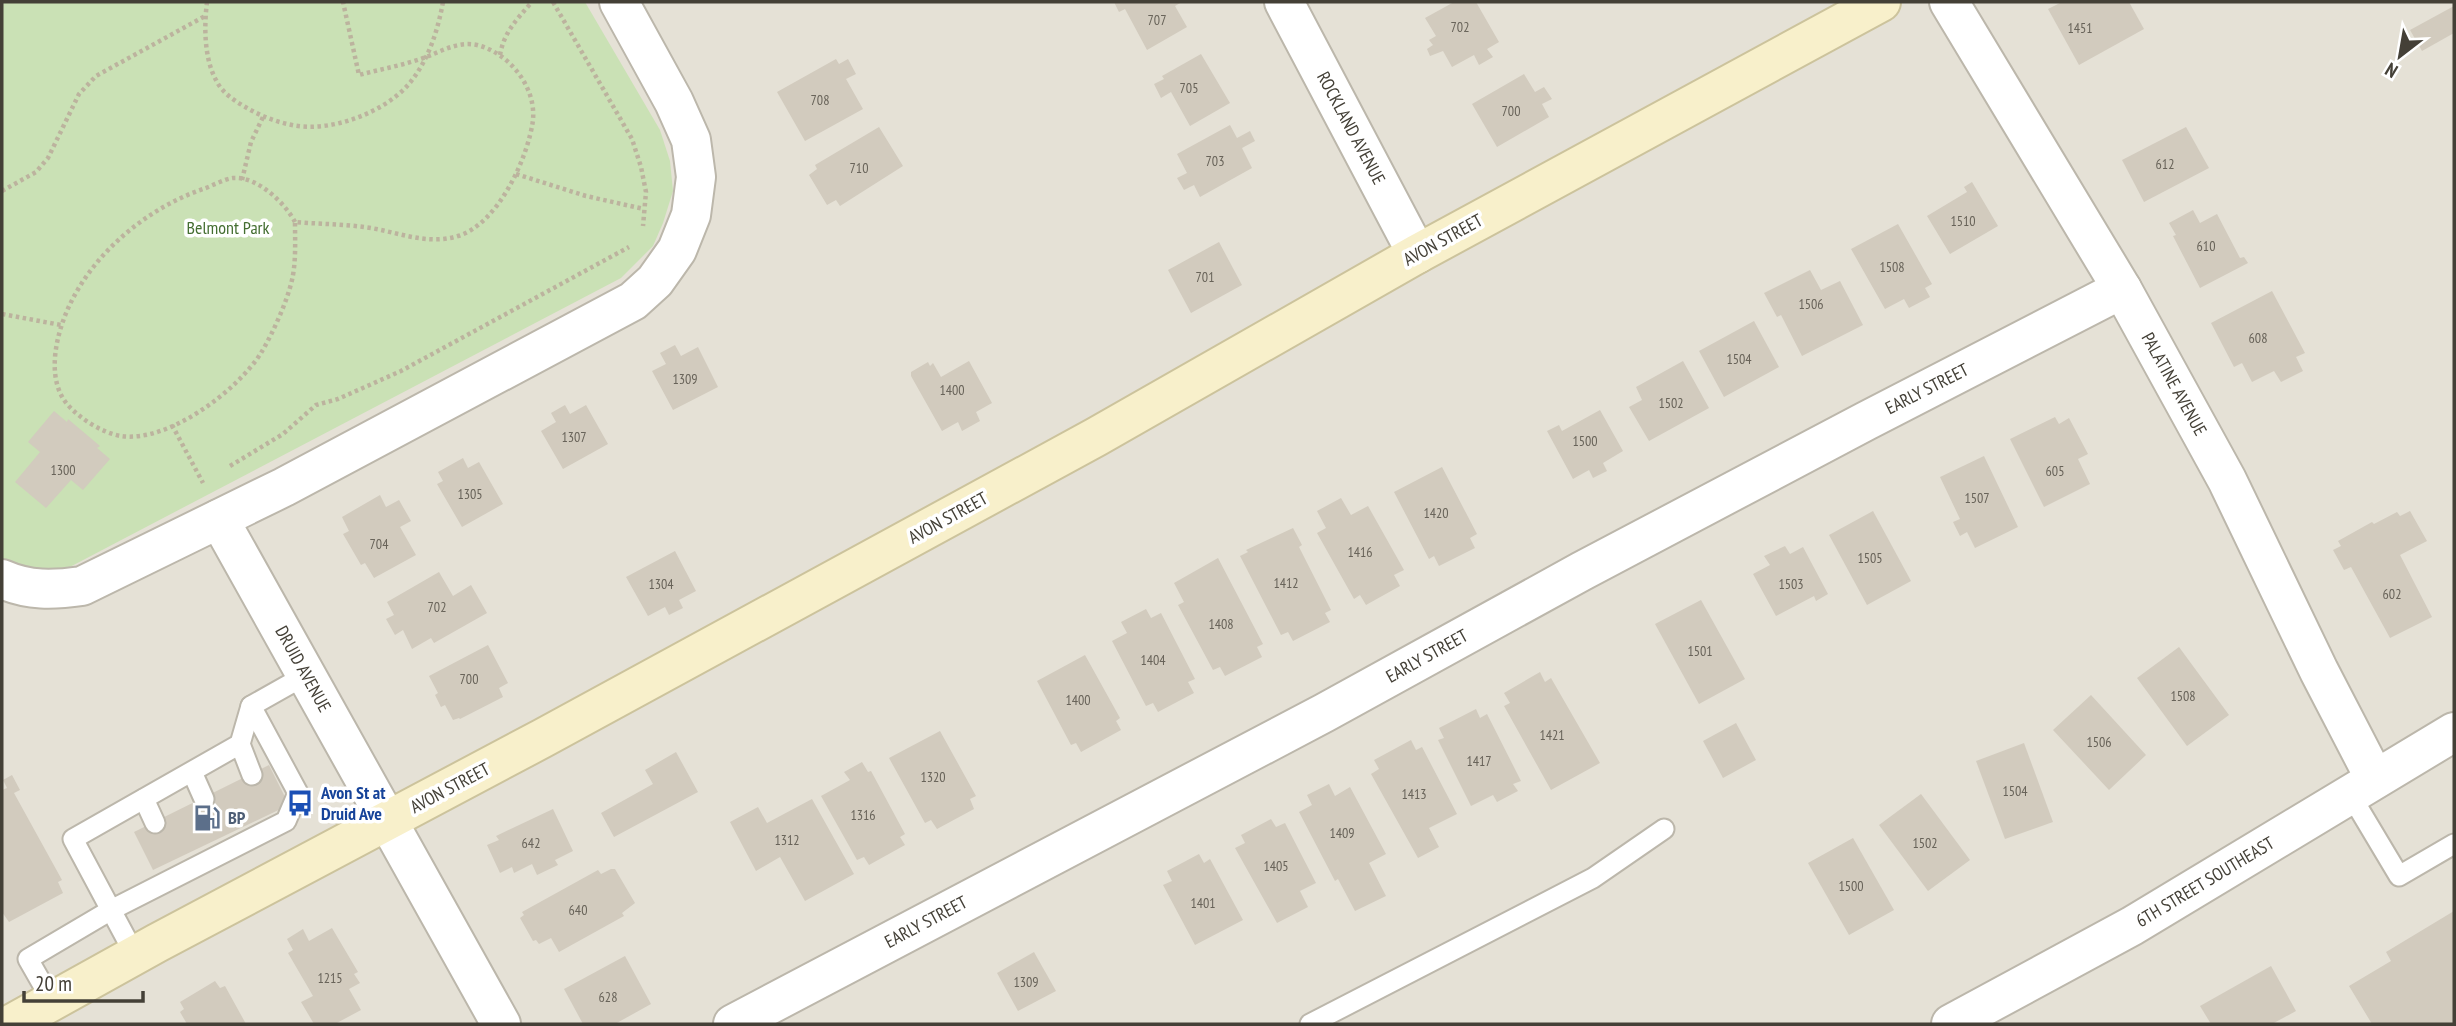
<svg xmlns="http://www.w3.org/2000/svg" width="2456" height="1026" viewBox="0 0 2456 1026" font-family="'PT Sans Narrow',sans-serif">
	<rect width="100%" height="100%" fill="#f1efe7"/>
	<rect fill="#e5e1d6" x="2" y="2" width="2452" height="1022"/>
	<path fill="#cae1b5" d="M2,2H585L660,130L670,161L673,191L663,223L653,246L621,278L66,569L46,576L2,565Z"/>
	<g fill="#d2cbbe">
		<path d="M1114,2H1182L1175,6L1187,27L1147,50L1125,9L1119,12Z"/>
		<path d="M1454,2H1476L1499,42L1487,49L1493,57L1479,65L1474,55L1452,67L1443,51L1430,56L1427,49L1433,45L1429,40L1436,36L1425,18Z"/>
		<path d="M2062,2H2129L2144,29L2079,65L2048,9Z"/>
		<path d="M2454,6V33L2422,51L2410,30Z"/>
		<path d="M1201,54L1230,103L1190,126L1171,92L1161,98L1154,84L1164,79L1162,76Z"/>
		<path d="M836,59L839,64L848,59L856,74L846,79L863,109L805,141L777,92Z"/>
		<path d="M1524,74L1535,92L1544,87L1552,99L1542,104L1549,117L1497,147L1472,104Z"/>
		<path d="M1230,125L1237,138L1250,131L1255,141L1242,148L1252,168L1200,197L1194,185L1184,190L1177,178L1187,173L1177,154Z"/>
		<path d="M879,127L903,166L840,206L836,200L827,205L809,175L817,169L815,165Z"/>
		<path d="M2186,127L2209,168L2144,202L2122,160Z"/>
		<path d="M1972,182L1998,226L1950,254L1927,216L1967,192L1964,187Z"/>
		<path d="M2193,210L2200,223L2217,214L2240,258L2244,257L2248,263L2200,288L2173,236L2176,235L2169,223Z"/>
		<path d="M1898,224L1932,284L1925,288L1930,297L1909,308L1904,299L1885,309L1851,249Z"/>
		<path d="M1219,242L1242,285L1191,313L1168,270Z"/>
		<path d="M1810,270L1821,290L1840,281L1863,325L1802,356L1781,315L1777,317L1764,293Z"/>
		<path d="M2272,291L2305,353L2296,357L2303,371L2281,382L2274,371L2252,382L2242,363L2234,367L2211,323Z"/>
		<path d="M1754,321L1779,367L1724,397L1699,351Z"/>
		<path d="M675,345L681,356L698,347L718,387L673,410L652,371L666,364L660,353Z"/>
		<path d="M969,361L992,403L976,412L980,421L962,431L958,422L942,431L911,376V372L928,362L930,366L933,363L941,377Z"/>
		<path d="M1683,361L1709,408L1649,441L1629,407L1642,400L1636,387Z"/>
		<path d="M565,405L570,414L586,405L608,444L563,469L541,431L556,422L551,413Z"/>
		<path d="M1600,410L1623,451L1603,463L1607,471L1593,478L1589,470L1573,479L1547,431L1559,425L1562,431Z"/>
		<path d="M54,411L67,422L68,419L100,446L97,448L110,459L83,490L71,480L46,508L15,482L40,452L28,442Z"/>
		<path d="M2055,417L2059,424L2069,418L2088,454L2078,459L2090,484L2044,507L2010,439Z"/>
		<path d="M1984,456L2018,527L1975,548L1967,532L1960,536L1953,522L1960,519L1940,477Z"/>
		<path d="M463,458L468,468L479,462L503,504L462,527L437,484L443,481L438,472Z"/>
		<path d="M1442,467L1477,534L1470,538L1475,548L1439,566L1434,556L1429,559L1394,492Z"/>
		<path d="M380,495L386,507L399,500L411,521L400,527L416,555L374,578L365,563L361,565L343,534L349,531L342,517Z"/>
		<path d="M1341,498L1351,515L1368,506L1404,570L1394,575L1400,586L1366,605L1360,595L1354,599L1317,533L1326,528L1317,511Z"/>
		<path d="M1873,511L1911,581L1867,605L1829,535Z"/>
		<path d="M2410,511L2427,541L2400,555L2432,617L2390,638L2351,567L2344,570L2333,550L2341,546L2338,541L2372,522L2374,524L2397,512L2400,516Z"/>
		<path d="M1293,528L1302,545L1299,547L1331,610L1325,613L1330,622L1293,641L1288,632L1281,635L1240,556L1248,552L1246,550Z"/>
		<path d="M1785,546L1790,554L1803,547L1828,594L1816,601L1814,596L1776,616L1753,574L1770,565L1764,556Z"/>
		<path d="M675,551L696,591L679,600L683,608L669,615L665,607L648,616L626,577Z"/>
		<path d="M1218,558L1263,644L1257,647L1262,657L1225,676L1220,667L1213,670L1178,605L1184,602L1174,583Z"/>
		<path d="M439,572L453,596L471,585L487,613L434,643L431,638L412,649L403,630L395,635L386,619L394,615L387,602Z"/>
		<path d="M1701,600L1745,679L1699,704L1655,624Z"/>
		<path d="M1146,609L1151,618L1161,613L1195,679L1188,682L1194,693L1158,712L1153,703L1146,706L1112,641L1127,633L1121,622Z"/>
		<path d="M488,645L508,683L499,688L503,697L460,719L459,718L453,720L445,705L441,707L435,695L438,693L429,676Z"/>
		<path d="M2179,647L2229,715L2187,746L2137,678Z"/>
		<path d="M1085,655L1120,718L1116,721L1121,730L1081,752L1076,743L1071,745L1037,681Z"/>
		<path d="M1540,672L1545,682L1551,678L1600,763L1551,790L1504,706L1510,703L1504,693Z"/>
		<path d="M2091,695L2146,755L2109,790L2053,730Z"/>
		<path d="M1476,709L1480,718L1487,714L1521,781L1513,784L1518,791L1497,802L1493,795L1471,806L1438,740L1444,738L1439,728Z"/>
		<path d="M1736,723L1756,760L1723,778L1703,741Z"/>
		<path d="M940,731L976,796L970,799L974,809L937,829L931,820L925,823L889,758Z"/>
		<path d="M1411,740L1416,750L1422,747L1457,814L1429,828L1439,847L1418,858L1371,774L1379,769L1374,760Z"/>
		<path d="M2024,743L2053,822L2005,839L1976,761Z"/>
		<path d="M676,752L698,792L614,837L601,813L653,784L645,770Z"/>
		<path d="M862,762L868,772L871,771L905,834L900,837L905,845L869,865L864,857L857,860L821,796L850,780L844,772Z"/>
		<path d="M269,765L289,805L153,870L134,832Z"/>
		<path d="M12,775L20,790L14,793L62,880L58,882L63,893L9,922L2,912V790L7,788L3,780Z"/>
		<path d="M1329,784L1335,796L1350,787L1386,854L1369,863L1386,896L1355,911L1338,879L1335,881L1299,812L1312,805L1307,795Z"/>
		<path d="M1921,794L1970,860L1928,891L1879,825Z"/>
		<path d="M812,799L854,874L805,901L780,857L756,871L730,822L758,807L767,823Z"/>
		<path d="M553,809L573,851L555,860L558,865L537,875L532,864L514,873L512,867L500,873L487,845L499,840L496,836Z"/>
		<path d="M1271,819L1276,827L1285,823L1316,883L1300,891L1308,907L1277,923L1235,848L1245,843L1241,835Z"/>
		<path d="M1853,838L1894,910L1849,935L1808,863Z"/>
		<path d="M1199,854L1204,863L1210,859L1243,920L1195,945L1163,885L1172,881L1167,871Z"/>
		<path d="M611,869H615L635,903L622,913L624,916L559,952L551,938L539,944L536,940L533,941L520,918L524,915L522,912L598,870L601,874Z"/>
		<path d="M2454,911V1024H2372L2349,986L2391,961L2386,952Z"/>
		<path d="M332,928L358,972L354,974L360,983L349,989L361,1010L335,1024H314L301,1002L313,996L288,953L293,950L287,939L303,929L309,941Z"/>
		<path d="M1034,952L1056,991L1018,1011L997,973Z"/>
		<path d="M625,956L651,1004L615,1024H583L564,989Z"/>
		<path d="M2271,966L2296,1011L2272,1024H2211L2200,1006Z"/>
		<path d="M215,981L220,988L225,986L246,1024H187L180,1012L184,1009L180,1002Z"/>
	</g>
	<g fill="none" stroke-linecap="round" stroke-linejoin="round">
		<g stroke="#bcb7ab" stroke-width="23">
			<g id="service">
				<path d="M240,744L252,775"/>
				<path d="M192,772L204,799"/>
				<path d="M2350,794L2399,876L2454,844"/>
				<path d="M144,799L155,823"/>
				<path d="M135,955L73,839L240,744L251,706L306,675"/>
				<path d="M52,1001L28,959L111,910L286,821L298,793L251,706"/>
				<path d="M1310,1024L1593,878L1664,829"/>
			</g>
		</g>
		<g stroke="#bcb7ab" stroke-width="42">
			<g id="minor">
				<path d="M1284,2L1417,254"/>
				<path d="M1949,2L2122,289L2227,480L2319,671L2375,779"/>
				<path d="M219,519L501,1024"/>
				<path d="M2,579C29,591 53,590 82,586L284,487L633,301L655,281L677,250L691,215L696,177L691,140L674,102L619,2"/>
				<path d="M733,1024L1324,713L1582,571L1866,421L2122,289"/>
				<path d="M1951,1024L2132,926L2454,732"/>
			</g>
		</g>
		<g stroke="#ccc39c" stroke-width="42">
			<path id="secondary" d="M11,1024L157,943L543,738L1096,437L1417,254L1881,2"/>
		</g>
		<g stroke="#bcb39e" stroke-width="4.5" stroke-dasharray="3.5 3.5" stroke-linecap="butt">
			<path d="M207,2C204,26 204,58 216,80C222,93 235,101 247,108C261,116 276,122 292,125C330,133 383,113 408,85C428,62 438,30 443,2"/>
			<path d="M553,2L632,139L641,167L646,192L643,226"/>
			<path d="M500,55C504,32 517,19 532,2"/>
			<path d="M516,174L586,196L644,209"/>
			<path d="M242,180L251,142L263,117"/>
			<path d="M2,191L36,172L48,158L79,94L96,76L207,15"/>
			<path d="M295,222C285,203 257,176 233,178C224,179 212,186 203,189C136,212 71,272 57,343C53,363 53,387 67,404C79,418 102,433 121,436C168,443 237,391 261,353C273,333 289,298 293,275C296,257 295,240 295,222C318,224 342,224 364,227C396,231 426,246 458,236C498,224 528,158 533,120C536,86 509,53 477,45C458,41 442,51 426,57C405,65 381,69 359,75L343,2"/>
			<path d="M2,314L61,325"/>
			<path d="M172,425L203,483"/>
			<path d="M230,466L283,434L316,405L338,399L401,371L629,247"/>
		</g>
		<use href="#service" stroke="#fff" stroke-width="19"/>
		<use href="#minor" stroke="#fff" stroke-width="38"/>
		<use href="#secondary" stroke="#f8f0cb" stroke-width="38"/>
	</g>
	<defs>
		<g id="bus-bare" transform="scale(2.1)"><path d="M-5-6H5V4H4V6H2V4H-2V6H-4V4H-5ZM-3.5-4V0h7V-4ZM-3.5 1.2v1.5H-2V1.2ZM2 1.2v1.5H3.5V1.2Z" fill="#1a4fb4" stroke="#fff" stroke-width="2.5" paint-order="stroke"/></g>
		<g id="fuel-bare" transform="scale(2.1)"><path d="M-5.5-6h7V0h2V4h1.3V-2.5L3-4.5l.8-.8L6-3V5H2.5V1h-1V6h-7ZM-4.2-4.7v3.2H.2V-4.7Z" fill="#5c6f8a" stroke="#fff" stroke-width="2.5" paint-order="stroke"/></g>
	</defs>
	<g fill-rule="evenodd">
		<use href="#bus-bare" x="300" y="803"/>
		<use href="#fuel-bare" x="207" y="818"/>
	</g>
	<g text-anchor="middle" stroke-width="7" stroke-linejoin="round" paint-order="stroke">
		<g font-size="14" fill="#686359">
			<text x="1157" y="25">707</text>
			<text x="1460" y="32">702</text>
			<text x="2080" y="33">1451</text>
			<text x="1189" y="93">705</text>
			<text x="820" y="105">708</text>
			<text x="1511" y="116">700</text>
			<text x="1215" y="166">703</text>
			<text x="2165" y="169">612</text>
			<text x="859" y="173">710</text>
			<text x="1963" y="226">1510</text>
			<text x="2206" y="251">610</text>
			<text x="1892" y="272">1508</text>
			<text x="1205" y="282">701</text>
			<text x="1811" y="309">1506</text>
			<text x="2258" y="343">608</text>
			<text x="1739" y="364">1504</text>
			<text x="685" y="384">1309</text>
			<text x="952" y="395">1400</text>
			<text x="1671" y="408">1502</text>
			<text x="574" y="442">1307</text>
			<text x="1585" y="446">1500</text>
			<text x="63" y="475">1300</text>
			<text x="2055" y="476">605</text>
			<text x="470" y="499">1305</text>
			<text x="1977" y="503">1507</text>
			<text x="1436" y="518">1420</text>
			<text x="379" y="549">704</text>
			<text x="1360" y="557">1416</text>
			<text x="1870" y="563">1505</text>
			<text x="1286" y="588">1412</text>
			<text x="661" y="589">1304</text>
			<text x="1791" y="589">1503</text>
			<text x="2392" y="599">602</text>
			<text x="437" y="612">702</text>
			<text x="1221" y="629">1408</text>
			<text x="1700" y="656">1501</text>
			<text x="1153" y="665">1404</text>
			<text x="469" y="684">700</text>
			<text x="2183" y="701">1508</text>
			<text x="1078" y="705">1400</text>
			<text x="1552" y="740">1421</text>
			<text x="2099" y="747">1506</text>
			<text x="1479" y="766">1417</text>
			<text x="933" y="782">1320</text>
			<text x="2015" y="796">1504</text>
			<text x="1414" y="799">1413</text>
			<text x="863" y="820">1316</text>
			<text x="1342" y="838">1409</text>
			<text x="787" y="845">1312</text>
			<text x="531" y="848">642</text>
			<text x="1925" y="848">1502</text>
			<text x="1276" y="871">1405</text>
			<text x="1851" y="891">1500</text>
			<text x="1203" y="908">1401</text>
			<text x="578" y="915">640</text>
			<text x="330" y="983">1215</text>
			<text x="1026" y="987">1309</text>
			<text x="608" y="1002">628</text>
		</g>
		<g font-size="18" fill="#444037" stroke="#fff">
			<text transform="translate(1351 128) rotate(62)" y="6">ROCKLAND AVENUE</text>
			<text transform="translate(1443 240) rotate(-29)" y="6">AVON STREET</text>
			<text transform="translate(2174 384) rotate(61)" y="6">PALATINE AVENUE</text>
			<text transform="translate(1927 389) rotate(-27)" y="6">EARLY STREET</text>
			<text transform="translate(948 518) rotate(-29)" y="6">AVON STREET</text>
			<text transform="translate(1427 656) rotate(-29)" y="6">EARLY STREET</text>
			<text transform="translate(303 669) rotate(61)" y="6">DRUID AVENUE</text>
			<text transform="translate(450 788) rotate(-28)" y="6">AVON STREET</text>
			<text transform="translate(2205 882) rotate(-31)" y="6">6TH STREET SOUTHEAST</text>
			<text transform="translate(926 922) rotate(-28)" y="6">EARLY STREET</text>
		</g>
		<g font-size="18" fill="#446e31" stroke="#fff">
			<text x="228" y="234">Belmont Park</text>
		</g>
		<g font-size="18" font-weight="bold" fill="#164399" stroke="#fff" text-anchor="start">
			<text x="321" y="799">Avon St at<tspan x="321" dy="21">Druid Ave</tspan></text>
		</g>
		<g font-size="18" font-weight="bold" fill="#4e5e75" stroke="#fff" text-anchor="start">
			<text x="228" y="824">BP</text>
		</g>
	</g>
	<rect width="2456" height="1026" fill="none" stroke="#444037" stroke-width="7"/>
	<g transform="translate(2400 56) rotate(211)" stroke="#ffffff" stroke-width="5" paint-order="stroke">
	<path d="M0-5L12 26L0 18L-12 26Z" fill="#444037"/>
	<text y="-10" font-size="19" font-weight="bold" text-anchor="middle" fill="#444037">N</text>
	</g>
	<path d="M24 991v10h119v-10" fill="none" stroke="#444037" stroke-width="3.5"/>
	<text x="35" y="991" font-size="21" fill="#444037" stroke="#ffffff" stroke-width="5" paint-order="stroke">20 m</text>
</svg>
